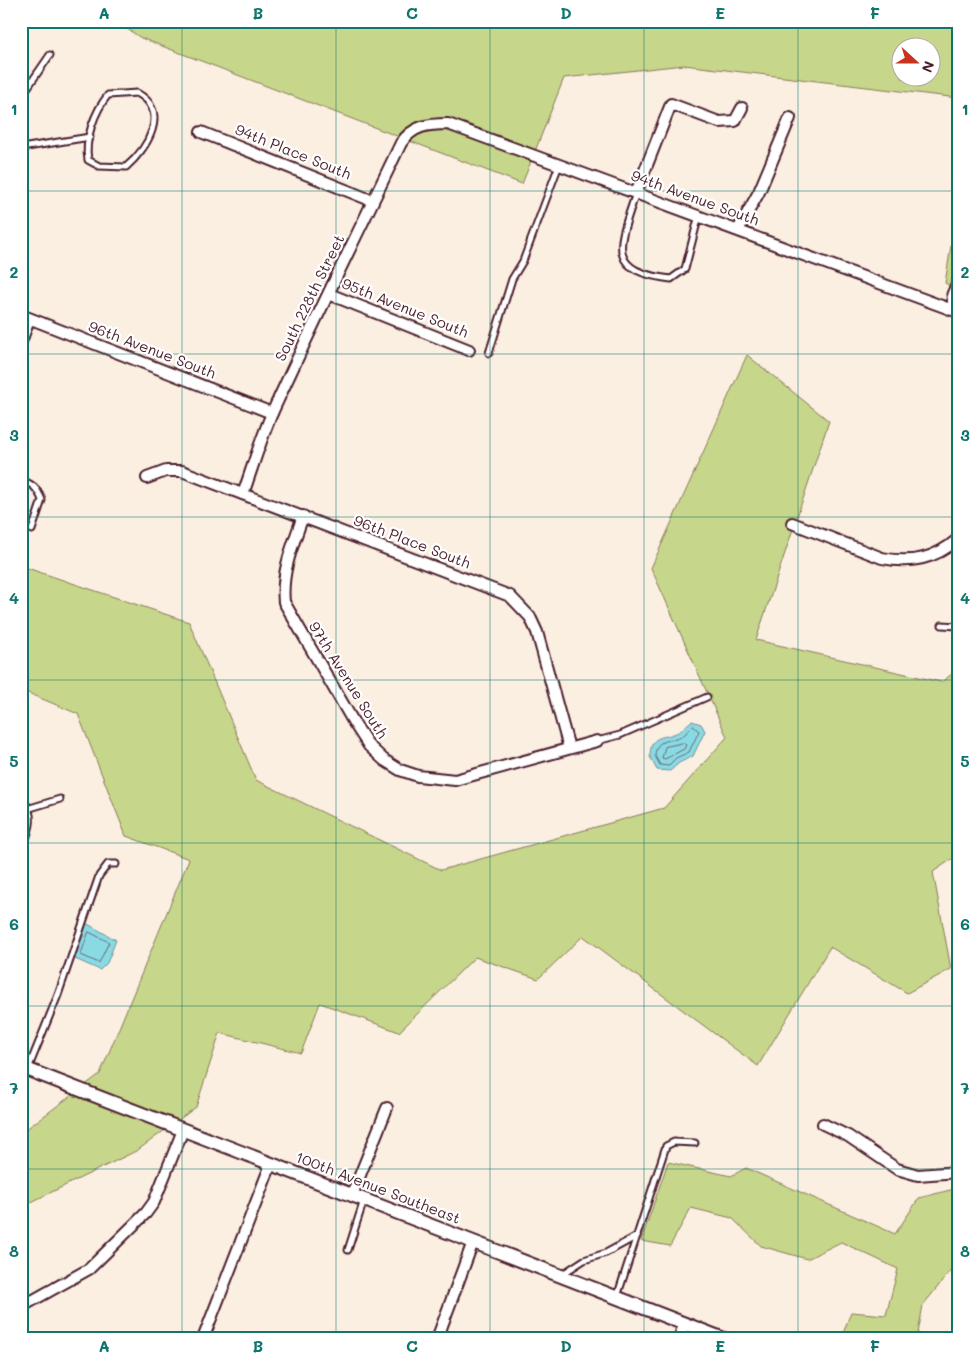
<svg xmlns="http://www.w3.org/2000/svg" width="979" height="1360" viewBox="0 0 979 1360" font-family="Mali,sans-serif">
	<rect width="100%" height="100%" fill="#fbefe2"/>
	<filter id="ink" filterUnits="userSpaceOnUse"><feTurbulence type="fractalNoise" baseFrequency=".02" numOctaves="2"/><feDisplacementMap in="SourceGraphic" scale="10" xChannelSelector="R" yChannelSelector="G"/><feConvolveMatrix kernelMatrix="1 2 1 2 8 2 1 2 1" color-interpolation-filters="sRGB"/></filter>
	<g filter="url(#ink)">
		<g fill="#c6d68a" stroke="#887a5a" fill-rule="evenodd">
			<path d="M115,21H958V98L684,65L564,78L522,184L141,38ZM902,48H932V78H902Z"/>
			<path d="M958,202V291L945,283Z"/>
			<path d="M747,355L829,421L756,640L941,682L958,670V855L933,872L951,969L907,993L830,947L758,1066L583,936L538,979L475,957L399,1032L320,1003L301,1053L220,1033L196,1107L138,1150L21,1207V1133L100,1074L189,859L126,836L78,714L21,690V566L189,622L256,780L441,870L664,808L727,737L651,568Z"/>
			<path d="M668,1162L731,1176L746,1168L895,1234L919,1198L958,1188V1262L923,1305L917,1339H841L851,1312L886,1315L898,1269L841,1242L807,1259L761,1246L732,1218L691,1208L670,1246L641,1241Z"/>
		</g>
		<g fill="#8adae4" stroke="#708f9a">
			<path d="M692,721L701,724L705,731L693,756L679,763L670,771L657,770L650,757C650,734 662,739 676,733C683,731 686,724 692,721Z"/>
			<path d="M86,923L116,940L107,963L100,970L73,958Z"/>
		</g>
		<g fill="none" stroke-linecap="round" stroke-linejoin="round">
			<g stroke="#646a75" stroke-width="1">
				<path d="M693,726L699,731L689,752L676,758L668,766L660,765L655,756C656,737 669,743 681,737C686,734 689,729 693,726Z"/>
				<path d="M683,743L686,745L684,749L665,759L662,758L665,747Z"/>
				<path d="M89,932L109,942L99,963L81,955Z"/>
			</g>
			<g stroke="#4a1f2b" stroke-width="9">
				<g id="service">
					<path d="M137,93C171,111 147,149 126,167L99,166L88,160C84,140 95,111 108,95Z"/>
					<path d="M21,97L50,55"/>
					<path d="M21,148L90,137"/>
					<path d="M636,193C619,244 604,271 671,279L685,269L699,215"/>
					<path d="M951,309L950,294L958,275"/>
					<path d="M21,349L32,319"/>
					<path d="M489,353L512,279L523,261L559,165"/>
					<path d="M21,480C33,484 37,488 42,500L32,530"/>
					<path d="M942,625L958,626"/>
					<path d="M597,741L620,735L707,697"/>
					<path d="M27,809L60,799"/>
					<path d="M28,1069L58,995L99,876L108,864H116"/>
					<path d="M348,1250L364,1200"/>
					<path d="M561,1275L584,1260L606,1253L637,1236"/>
					<path d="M617,1297L666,1146L674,1142L695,1143"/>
				</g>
			</g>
			<g stroke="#4a1f2b" stroke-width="14">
				<g id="minor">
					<path d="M201,132L373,201"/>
					<path d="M636,193L671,104L719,122L735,121L742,108"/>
					<path d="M738,230L759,192L790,118"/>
					<path d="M329,294L469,350"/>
					<path d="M21,315L272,413"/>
					<path d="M147,478L166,471H182L510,596L530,617L537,632L569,748"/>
					<path d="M243,494C253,466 261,438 273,411C314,321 358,233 401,143C413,126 427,124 448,124L958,312"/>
					<path d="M303,516C293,545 281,571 284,602L354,723L369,746L384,760L400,770L418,776L455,780L597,741"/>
					<path d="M792,523L882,558C911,564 935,559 958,539"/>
					<path d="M21,801C33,816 27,829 21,845"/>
					<path d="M823,1124L848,1136L897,1169L918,1175L958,1172"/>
					<path d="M352,1195L387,1108"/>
					<path d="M21,1307L89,1269L146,1213L154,1202L183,1130"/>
					<path d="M203,1339L271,1164"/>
					<path d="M437,1339L473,1242"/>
					<path d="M679,1339L684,1324"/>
				</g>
			</g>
			<g stroke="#4a1f2b" stroke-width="16">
				<path id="tertiary" d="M21,1067L724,1339"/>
			</g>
			<use href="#service" stroke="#fff" stroke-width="5"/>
			<use href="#minor" stroke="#fff" stroke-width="10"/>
			<use href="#tertiary" stroke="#fff" stroke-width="12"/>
		</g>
	</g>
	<path fill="none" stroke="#0f766e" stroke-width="1" stroke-opacity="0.55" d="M182,21V1339M336,21V1339M490,21V1339M644,21V1339M798,21V1339M21,191H958M21,354H958M21,517H958M21,680H958M21,843H958M21,1006H958M21,1169H958"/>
	<g text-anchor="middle" stroke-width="4.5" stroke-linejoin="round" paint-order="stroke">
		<g font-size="15" fill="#4a1f2b" stroke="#fff">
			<text transform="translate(293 152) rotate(22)" y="5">94th Place South</text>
			<text transform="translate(695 198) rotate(20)" y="5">94th Avenue South</text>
			<text transform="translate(310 298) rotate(-64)" y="5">South 228th Street</text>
			<text transform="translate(405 308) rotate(22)" y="5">95th Avenue South</text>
			<text transform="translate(152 350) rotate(21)" y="5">96th Avenue South</text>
			<text transform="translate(412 542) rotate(21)" y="5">96th Place South</text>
			<text transform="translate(348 680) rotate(58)" y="5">97th Avenue South</text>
			<text transform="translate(378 1188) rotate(21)" y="5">100th Avenue Southeast</text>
		</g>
	</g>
	<rect width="979" height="1360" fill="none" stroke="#fff" stroke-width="55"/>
	<g transform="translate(916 62) rotate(111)"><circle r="24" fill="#ffffff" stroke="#b7a5aa"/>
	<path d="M0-4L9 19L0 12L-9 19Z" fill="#c8321e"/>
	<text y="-8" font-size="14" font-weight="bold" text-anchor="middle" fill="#4a1f2b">N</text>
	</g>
	<rect x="28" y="28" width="924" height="1304" fill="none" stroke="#0f766e" stroke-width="2"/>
	<g font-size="16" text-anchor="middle" font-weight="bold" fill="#0f766e">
		<text x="104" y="19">A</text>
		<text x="258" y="19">B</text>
		<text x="412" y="19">C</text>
		<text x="566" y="19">D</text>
		<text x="720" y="19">E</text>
		<text x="875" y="19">F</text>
		<text x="14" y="115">1</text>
		<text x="965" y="115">1</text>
		<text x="14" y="278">2</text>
		<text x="965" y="278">2</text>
		<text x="14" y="441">3</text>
		<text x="965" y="441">3</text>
		<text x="14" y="604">4</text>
		<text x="965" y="604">4</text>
		<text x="14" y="767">5</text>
		<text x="965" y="767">5</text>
		<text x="14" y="930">6</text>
		<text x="965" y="930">6</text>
		<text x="14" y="1094">7</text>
		<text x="965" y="1094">7</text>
		<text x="14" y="1257">8</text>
		<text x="965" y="1257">8</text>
		<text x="104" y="1352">A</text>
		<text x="258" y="1352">B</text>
		<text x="412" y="1352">C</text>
		<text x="566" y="1352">D</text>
		<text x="720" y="1352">E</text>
		<text x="875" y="1352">F</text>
	</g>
</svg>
